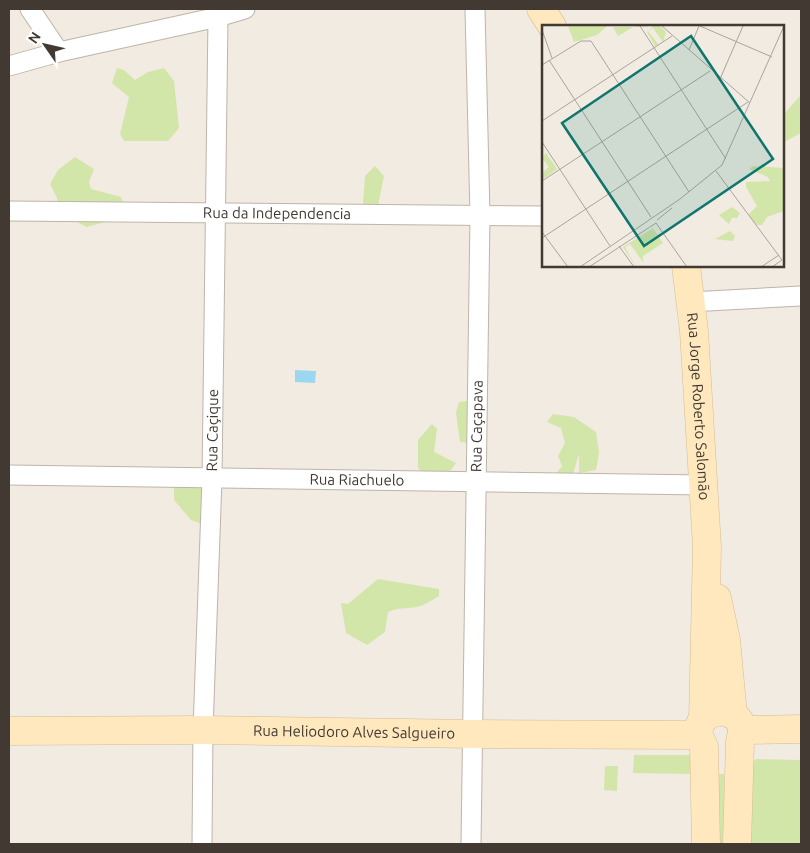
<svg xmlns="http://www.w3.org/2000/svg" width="810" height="853" viewBox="0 0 810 853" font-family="Ubuntu,sans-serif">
	<rect width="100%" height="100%" fill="#f1ebe2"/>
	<g fill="#d2e6a9">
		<path d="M117,68L124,70L135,80L148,72L164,68L174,81L179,128L168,141H124L120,134L129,97L112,83Z"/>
		<path d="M801,95V133L784,142V114Z"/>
		<path d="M75,157L94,169L89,182L91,189L121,197L124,204L108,221L87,227L60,214L57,198L50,184L58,170Z"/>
		<path d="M375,166L384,176L378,206L363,204L365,176Z"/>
		<path d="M467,401L478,433L472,443L460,442L456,413L459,402Z"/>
		<path d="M553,414L574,417L596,432L599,453L596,470L579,473V454L572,477L555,475L562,466L558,456L565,443L561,428L547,422Z"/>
		<path d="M432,424L437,429L434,452L456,463L447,475L430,479L418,468V440Z"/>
		<path d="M200,482L210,498L202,524L191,520L174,500V484Z"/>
		<path d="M378,579L439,589V596C432,600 425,605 417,607C406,609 398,607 388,612L385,632L367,645L346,633L341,603L348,604Z"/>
		<path d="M634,755H692V774L633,773Z"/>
		<path d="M756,759L801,760V844H746L752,764Z"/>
		<path d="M605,766H618L617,791L604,790Z"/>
		<rect x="716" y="774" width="8" height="70"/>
	</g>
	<path fill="#9cd7f0" d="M295,370L316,371L315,383L295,382Z"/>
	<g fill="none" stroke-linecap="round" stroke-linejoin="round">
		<g stroke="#bfb4a8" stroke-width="21">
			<g id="street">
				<path d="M30,9L59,52"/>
				<path d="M9,66L59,52L218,17L245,9"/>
				<path id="s1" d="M9,211L544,216"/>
				<path d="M690,302L801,296"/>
				<path id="s2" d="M9,475C241,480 472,480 704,485"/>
				<path id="s3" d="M202,844L203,730L212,479L218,17"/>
				<path id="s4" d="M471,844L480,216L475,9"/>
			</g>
		</g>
		<g stroke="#d5bc93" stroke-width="29">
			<g id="secondary">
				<path d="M541,9L552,26"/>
				<path id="s5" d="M686,266L694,331L707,547L703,720"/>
				<path d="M717,598L726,640L733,715"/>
				<path d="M742,730L801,729"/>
				<path id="s6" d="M9,731L203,730L473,734L699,735"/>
				<path d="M706,844L704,747C703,743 700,739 699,736C693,708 740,702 742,730C742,734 740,739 740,742L737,844"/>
			</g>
		</g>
		<use href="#street" stroke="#fff" stroke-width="19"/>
		<use href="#secondary" stroke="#ffe8be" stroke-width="28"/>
	</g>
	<g text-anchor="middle" stroke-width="4" stroke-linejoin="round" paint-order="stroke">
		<g font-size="15" fill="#423a32" stroke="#fff">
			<text dy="5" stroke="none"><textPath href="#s1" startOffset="268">Rua da Independencia</textPath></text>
			<text dy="5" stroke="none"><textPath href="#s5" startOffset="141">Rua Jorge Roberto Salomão</textPath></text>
			<text dy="5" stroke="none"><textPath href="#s4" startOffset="418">Rua Caçapava</textPath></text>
			<text dy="5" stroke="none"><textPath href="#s3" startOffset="414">Rua Caçique</textPath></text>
			<text dy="5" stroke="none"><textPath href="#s2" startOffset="348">Rua Riachuelo</textPath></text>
			<text dy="5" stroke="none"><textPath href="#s6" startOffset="345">Rua Heliodoro Alves Salgueiro</textPath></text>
		</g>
	</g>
	<g transform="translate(542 25)">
		<rect width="242" height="242" fill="#f1ebe2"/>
		<path d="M26,1H65L55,10L32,17ZM93,1L76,11L71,2L107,1ZM111,1H118L124,7L121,17L111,3L106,6L117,20L113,21L105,7ZM4,128L15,144L0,155V148L7,142L0,133ZM211,141L242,143V186L225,192L220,200H215L206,190L215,181L204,162V157L228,156L226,152L207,144ZM190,182L198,188L195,193H190L187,199L177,190ZM111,203L121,218L101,231V237L88,219L83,222L94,242L81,222ZM188,206L193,211L191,216L173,214Z" fill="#d2e6a9"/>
		<path fill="none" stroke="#aba49c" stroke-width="1" d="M98,1L184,134M120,1L208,78M158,1L230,32M0,5L10,33M147,25L157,1M7,35L109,192M0,40L39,16H49L147,167M178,54L201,1M0,96L130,11M0,117L68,221M174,146L240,235L230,242M0,156L168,46M115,195L130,183M114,198L145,242M0,207L26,242M0,213L206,77M77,221L92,242M38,242L138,174L180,140L242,1M47,242L114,198M219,242L237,230"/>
		<path fill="#0f766e" fill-opacity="0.15" stroke="#0f766e" stroke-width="2.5" d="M149,11L231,134L102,221L20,98Z"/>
		<rect width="242" height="242" fill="none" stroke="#423a32" stroke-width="2.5"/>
	</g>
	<rect width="810" height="853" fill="none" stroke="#423a32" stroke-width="20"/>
	<g transform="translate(45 45) rotate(304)" stroke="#ffffff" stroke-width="4" paint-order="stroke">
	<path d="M0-4L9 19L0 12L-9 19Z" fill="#423a32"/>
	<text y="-8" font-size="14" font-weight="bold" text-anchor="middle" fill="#423a32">N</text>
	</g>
</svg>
